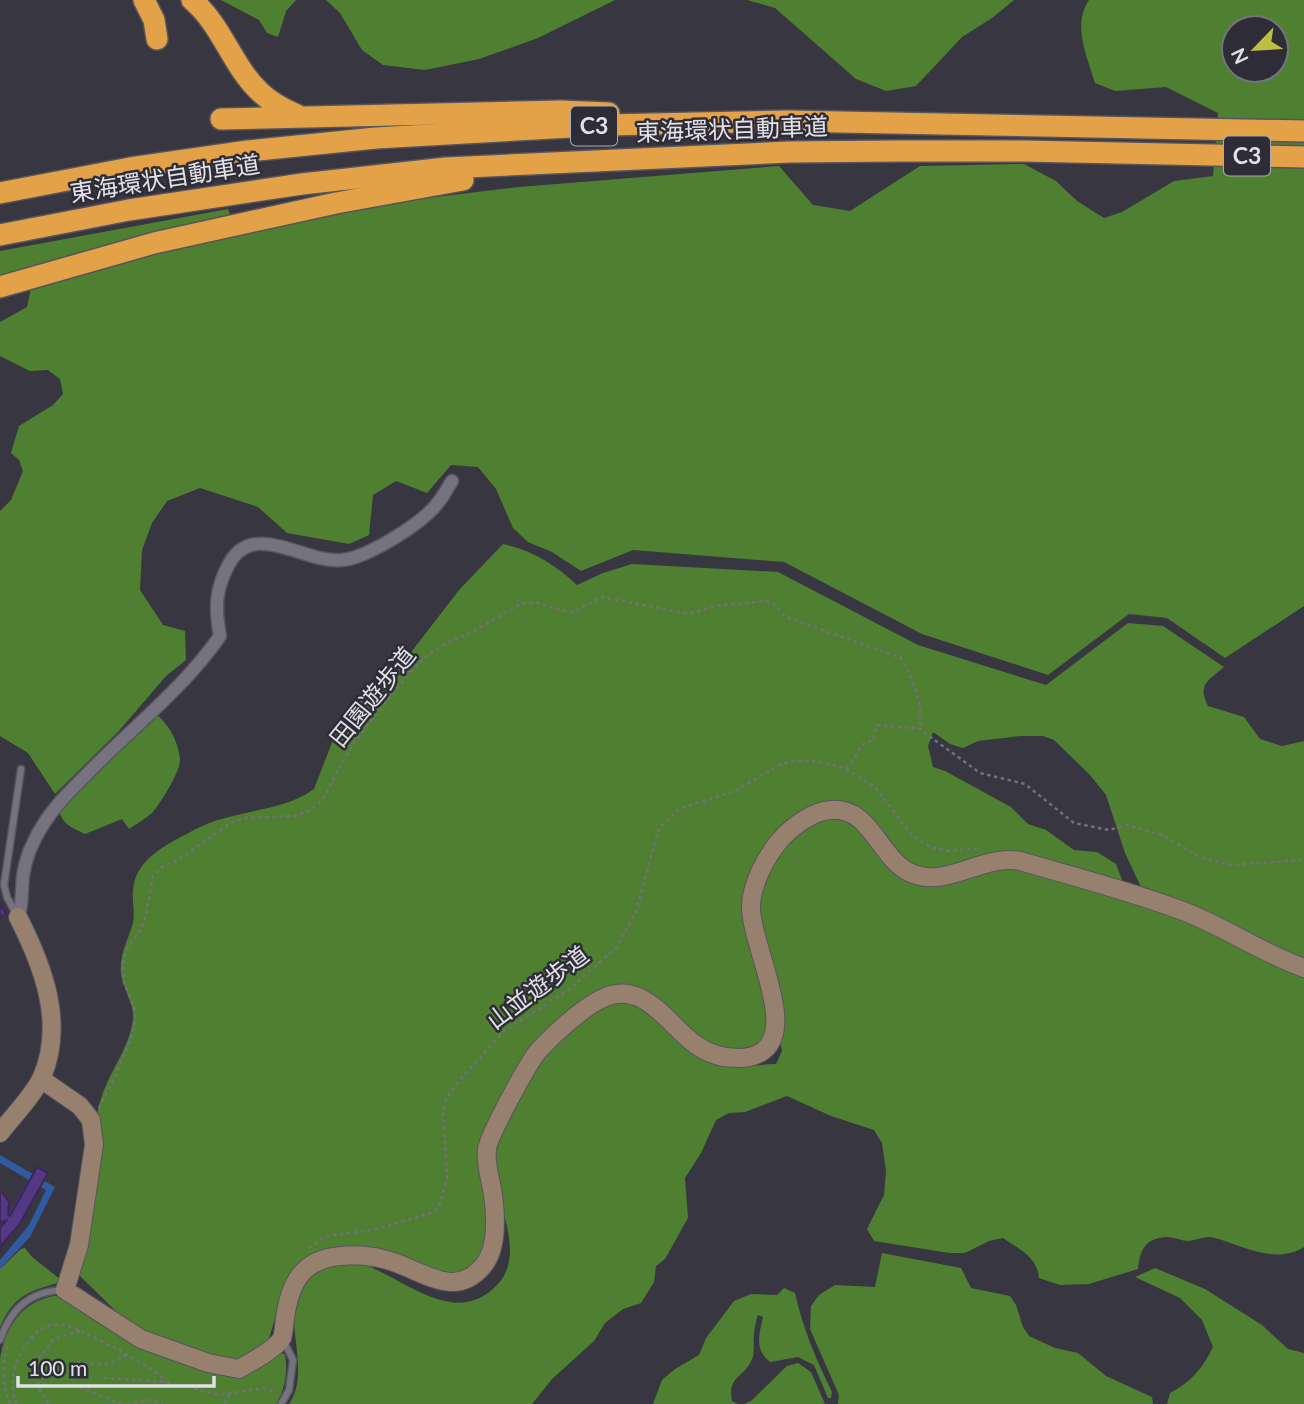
<svg xmlns="http://www.w3.org/2000/svg" width="1304" height="1404" viewBox="0 0 1304 1404" font-family="Lato,'Noto Sans JP',sans-serif">
	<rect width="100%" height="100%" fill="#383640"/>
	<g fill="#4f8031" fill-rule="evenodd">
		<path d="M221,0H296L286,11L278,37L267,33L259,20Z"/>
		<path d="M326,0H615L538,38L479,59L425,70L383,65L362,50L340,13Z"/>
		<path d="M747,0H1014L992,18L962,37L916,86L886,91L856,79L775,8Z"/>
		<path d="M1089,0H1304V606L1225,658L1167,618L1129,614L1048,675L922,634L784,562L633,550L581,571L552,552L528,542L513,528L496,489L478,467L451,465L427,493L396,481L373,495L369,535L349,544L287,533L258,507L200,488L167,501L152,523L142,550L140,590L163,625L185,631L186,660L166,676L118,732L55,794L28,753L0,736V511L11,500L23,471L19,460L11,453L19,426L53,405L63,394L60,379L48,370L30,371L0,356V322L27,307L31,288L210,239L369,205L519,187L779,166L813,205L850,211L920,166L1024,164L1056,181L1077,201L1104,218L1122,212L1174,181L1213,176L1218,113L1166,87L1115,91L1095,83C1087,56 1072,25 1089,0ZM1234,28H1276V70H1234Z"/>
		<path d="M228,209L231,218L0,277V251Z"/>
		<path d="M503,544C532,550 556,565 577,585L603,573L632,564L778,572L918,645L1046,685L1128,623L1163,626L1224,667C1208,681 1197,684 1208,706L1244,717L1260,739L1282,746L1304,741V962L1142,889L1125,853L1106,795L1090,775L1054,740L1043,736H1020L978,741L963,748L950,744L933,732L928,746L933,767L945,771L1011,807L1028,824L1046,830L1074,850L1097,852L1116,864L1124,885L1047,861L931,871L900,861L864,813L794,818L746,920L750,948L769,1008L765,1040L746,1052L721,1051L692,1035L666,1005L646,991L562,1019L483,1143L491,1221L484,1257L456,1279L339,1249L281,1298L268,1342L235,1362L186,1350L130,1325L79,1275L96,1120C98,1113 98,1106 101,1099C109,1072 129,1049 133,1020C135,1004 123,990 121,974C119,954 128,941 133,923C135,912 132,901 133,891C135,858 168,844 194,830C232,809 282,813 314,789L340,722L349,710L357,701L392,677L459,590Z"/>
		<path d="M153,712C168,722 178,740 180,759C181,771 160,804 152,813C145,819 136,824 129,829L122,819L85,834C73,828 61,824 59,809Z"/>
		<path d="M833,816L855,821L903,875L1009,865L1136,901L1186,920L1304,975V1247C1275,1265 1244,1246 1215,1238C1206,1235 1198,1240 1189,1241C1182,1241 1174,1237 1167,1237C1145,1238 1140,1250 1138,1269L1089,1284L1060,1285L1039,1278C1037,1256 1019,1249 1003,1238L989,1241L965,1253H949L874,1241L867,1229L884,1195L886,1171L882,1143L874,1130L831,1116L787,1096L745,1112L729,1113L716,1120L701,1153L685,1178L688,1218L665,1259L656,1266L654,1282L641,1303L623,1309L605,1323L594,1341L552,1379L532,1404H289C318,1363 263,1291 324,1266C329,1264 355,1260 360,1261C366,1263 374,1269 379,1271C418,1290 461,1324 498,1284C527,1252 494,1201 494,1166C494,1141 525,1083 540,1061C547,1050 560,1040 570,1031C584,1018 608,995 629,1001C638,1003 653,1015 661,1021C675,1032 682,1047 699,1057C722,1070 751,1065 776,1064L782,1051L762,945L758,898L769,869L800,828Z"/>
		<path d="M25,1248L32,1257L60,1279L58,1283C28,1291 13,1297 0,1327V1269L21,1249Z"/>
		<path d="M882,1253L961,1268L971,1288L1010,1296L1016,1305L1023,1327L1029,1336L1055,1348L1078,1353L1106,1376L1152,1397L1153,1404H838L839,1395L810,1329L811,1306L819,1295L835,1285L875,1287Z"/>
		<path d="M1155,1268L1205,1289L1262,1325L1288,1349L1304,1353V1404H1167L1170,1393C1191,1382 1203,1368 1213,1347L1202,1320L1180,1298L1135,1277Z"/>
		<path d="M784,1288L795,1293C803,1329 816,1359 832,1392L831,1398H828L814,1365L798,1357L770,1362C754,1349 759,1335 763,1317L758,1315C756,1321 754,1329 754,1336C753,1343 755,1352 752,1359C745,1378 727,1375 732,1401L738,1404H653L662,1380L675,1369L699,1355L706,1338L734,1301L751,1294L777,1295Z"/>
		<path d="M54,1296L64,1297L218,1371L278,1350L285,1355C288,1372 285,1390 276,1404H0C0,1390 0,1374 0,1359C4,1329 22,1301 54,1296Z"/>
		<path d="M798,1363L811,1372L825,1404H744L751,1401L787,1366Z"/>
	</g>
	<path fill="#315ba1" d="M0,1155L55,1187L30,1237L0,1269V1260L29,1225L46,1190L0,1163Z"/>
	<g fill="none" stroke-linecap="round" stroke-linejoin="round">
		<g stroke="#56545d" stroke-width="9">
			<g id="lane">
				<path d="M16,914L7,897L4,885L21,769"/>
				<path d="M0,1340C11,1308 30,1291 64,1290"/>
				<path d="M281,1404L289,1390L293,1360L283,1340"/>
			</g>
		</g>
		<g stroke="#56545d" stroke-width="15">
			<path id="street" d="M18,917C22,907 21,901 22,891C22,873 27,854 35,839C48,812 68,793 89,772C132,728 185,687 220,636C215,609 215,589 229,564C253,519 305,564 342,560C367,558 421,524 437,504C443,497 447,489 452,481"/>
		</g>
		<g stroke="#56545d" stroke-width="20">
			<g id="secondary">
				<path d="M41,1079L80,1106L91,1120L94,1145L79,1245L65,1290L141,1339L208,1363L239,1369C251,1362 276,1349 282,1338C284,1333 284,1323 285,1318C290,1283 302,1259 341,1256C355,1254 374,1256 387,1260C421,1269 454,1301 483,1266C498,1248 496,1217 493,1195C491,1180 485,1165 487,1149C489,1135 529,1061 539,1050C554,1034 581,1009 601,999C643,978 666,1023 695,1044C708,1054 722,1058 738,1058C747,1058 756,1056 763,1051C797,1026 750,944 751,905C752,883 766,857 780,840C792,827 812,811 831,810C871,806 879,859 911,873C947,889 982,854 1020,861C1075,877 1130,891 1183,911C1225,927 1262,953 1304,968"/>
				<path d="M0,1133C12,1117 34,1095 42,1077C65,1023 43,966 18,917"/>
			</g>
		</g>
		<g stroke="#56545d" stroke-width="24">
			<g id="highway">
				<path d="M144,0L154,20L157,39"/>
				<path d="M192,0C222,25 232,66 260,92C271,103 283,109 297,115"/>
				<path d="M221,119L561,111L609,113"/>
				<path d="M0,193L130,168L248,151L376,138L607,125L789,121L1304,131"/>
				<path d="M0,235L129,210L302,184L446,168L789,152L899,151H1024L1304,157"/>
				<path d="M0,287L154,243L336,203L463,180"/>
			</g>
		</g>
		<g stroke="#727079" stroke-width="2.5" stroke-dasharray="3.5 3.5" stroke-linecap="butt">
			<path d="M846,769L875,787L912,835L930,847L949,851L981,848"/>
			<path d="M99,1108L116,1074L133,1033L135,1019L134,1008L124,982L123,963L126,951L142,927L146,915L153,876L162,867L181,858L229,824L244,818L294,816L311,810L322,800L350,749L369,723L407,676L427,655L447,643L474,631L522,603H539L560,610L574,612L602,597L689,614L715,606L767,601L774,604L786,617L901,658C910,674 917,689 920,707C921,716 918,721 923,729"/>
			<path d="M309,1248L325,1236L374,1230L431,1213L439,1207L447,1178L443,1112L446,1099L458,1082L504,1031L570,989L617,947L636,911L659,828L679,809L735,791L781,764L795,761H816L845,768L854,760L861,745L873,740L877,725L923,729L925,733L980,773L1025,784L1074,823L1109,830L1127,825L1162,835L1200,857L1230,865L1304,860"/>
			<path d="M7,1346C3,1365 1,1385 10,1404"/>
			<path d="M104,1378L166,1382L220,1395L264,1388L276,1393"/>
			<path d="M16,1404C10,1383 12,1366 25,1347C49,1308 76,1329 105,1343C125,1352 143,1364 162,1377L166,1382"/>
			<path d="M48,1404L40,1391L35,1363L54,1339L83,1330"/>
			<path d="M122,1404L75,1385L69,1371L76,1363L109,1364L128,1354"/>
			<path d="M127,1404L151,1400L163,1404"/>
			<path d="M225,1404L229,1395"/>
		</g>
		<use href="#lane" stroke="#76737f" stroke-width="6"/>
		<use href="#street" stroke="#76737f" stroke-width="12"/>
		<use href="#secondary" stroke="#97816e" stroke-width="18"/>
		<use href="#highway" stroke="#e3a247" stroke-width="21"/>
	</g>
	<path fill="#473071" d="M37,1167L9,1239L8,1214L28,1181Z"/>
	<path fill="#3a275c" d="M19,1225L9,1239L0,1249V1246Z"/>
	<g fill="#533883" stroke="#3a275c" stroke-width="2">
		<path d="M0,904L6,914L0,917Z"/>
		<path d="M37,1167L48,1173L19,1225L0,1246V1228L6,1221L0,1222V1192H2L9,1202L8,1214L10,1216Z"/>
	</g>
	<g text-anchor="middle" stroke-width="5" stroke-linejoin="round" paint-order="stroke">
		<g fill="#2e2c36" stroke="#acabb2" stroke-width="2">
			<rect x="571" y="106.5" width="46" height="39" rx="5"/>
			<rect x="1224" y="136.5" width="46" height="39" rx="5"/>
		</g>
		<g font-size="23" font-weight="bold" fill="#e2e1e7">
			<text x="594" y="134">C3</text>
			<text x="1247" y="164">C3</text>
		</g>
		<g font-size="24" fill="#e2e1e7" stroke="#2e2c36">
			<text transform="translate(732 130) rotate(-2)" y="8">東海環状自動車道</text>
			<text transform="translate(165 179) rotate(-9)" y="8">東海環状自動車道</text>
			<text transform="translate(373 697) rotate(-51)" y="8">田園遊歩道</text>
			<text transform="translate(538 988) rotate(-37)" y="8">山並遊歩道</text>
		</g>
	</g>
	<g transform="translate(1255 49) rotate(245)"><circle r="33" fill="#2e2c36" stroke="#76747d" stroke-width="2"/>
	<path d="M0-5L12 26L0 18L-12 26Z" fill="#bdbf43"/>
	<text y="-10" font-size="19" font-weight="bold" text-anchor="middle" fill="#e2e1e7">N</text>
	</g>
	<path d="M18 1376v10h196v-10" fill="none" stroke="#e2e1e7" stroke-width="3.5"/>
	<text x="28" y="1376" font-size="21" fill="#e2e1e7" stroke="#2e2c36" stroke-width="5" paint-order="stroke">100 m</text>
</svg>
